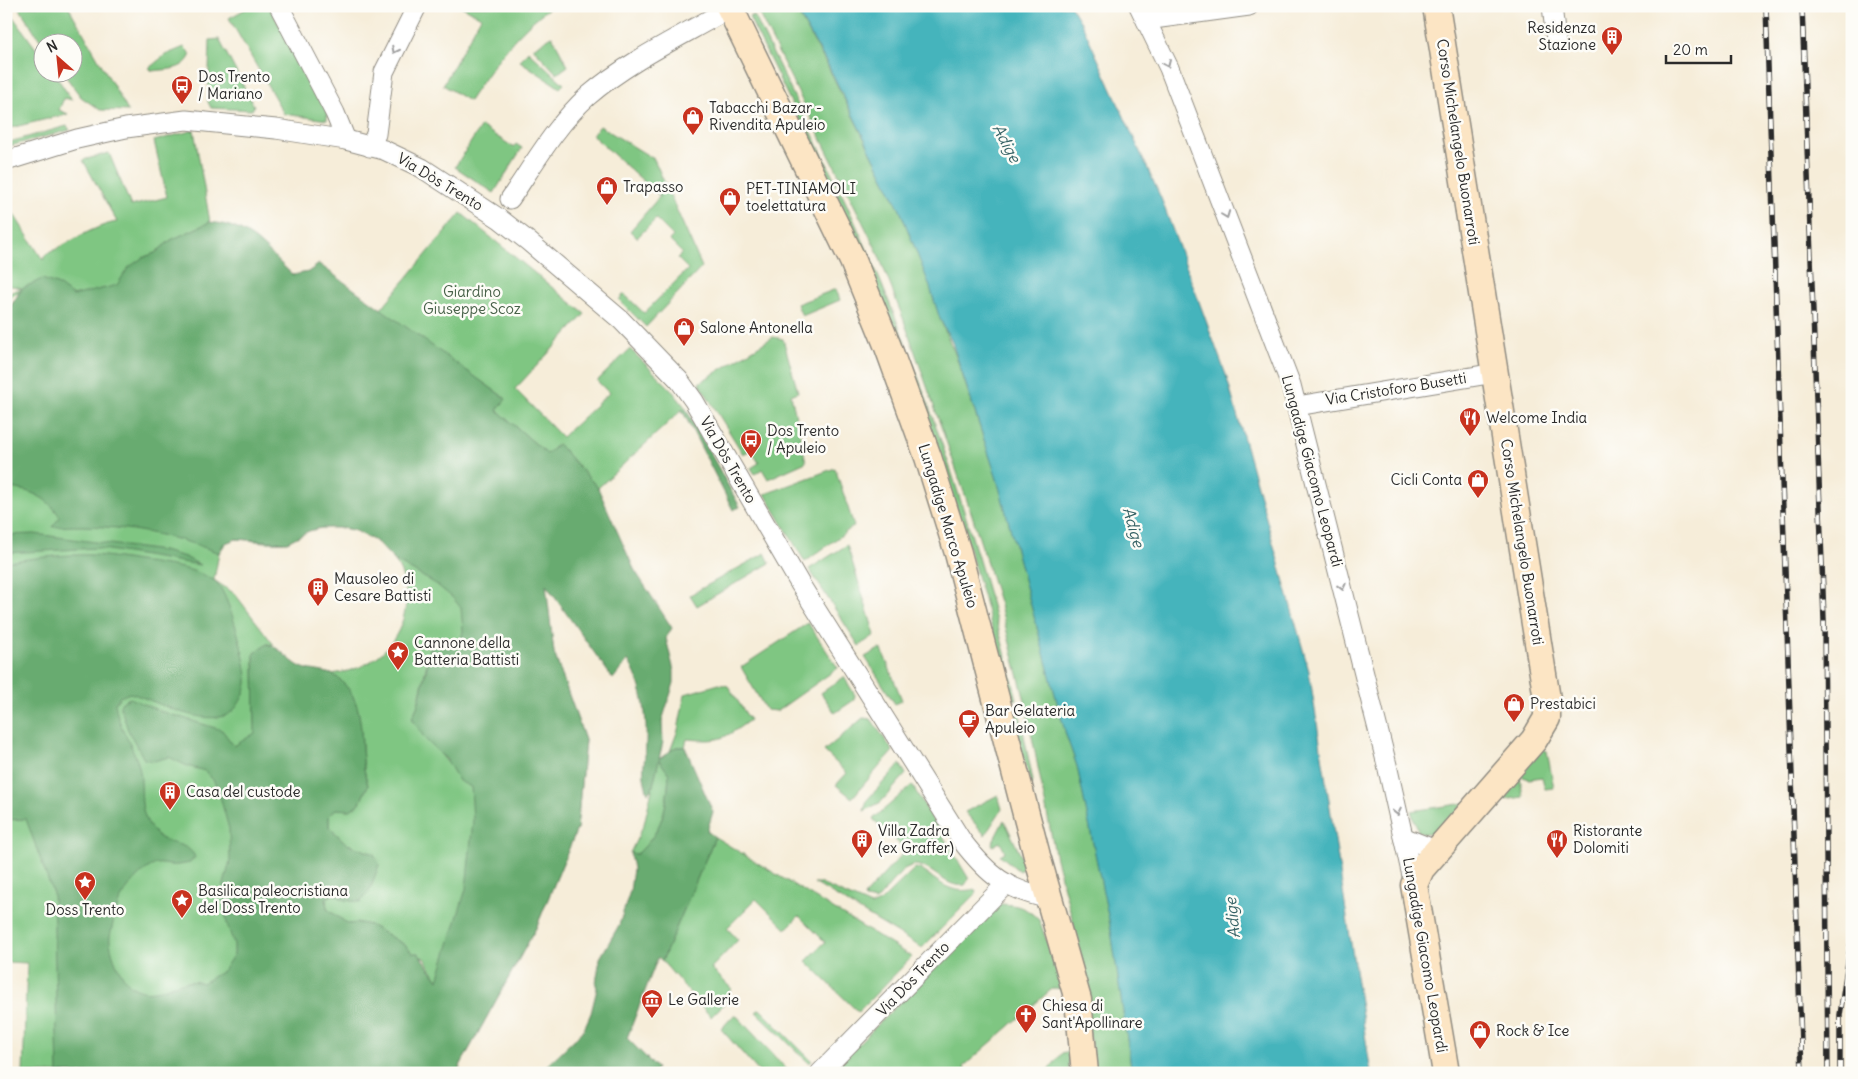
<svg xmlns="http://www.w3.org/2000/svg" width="1858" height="1079" viewBox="0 0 1858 1079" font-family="Delius,sans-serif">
	<rect width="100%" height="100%" fill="#fdfcf7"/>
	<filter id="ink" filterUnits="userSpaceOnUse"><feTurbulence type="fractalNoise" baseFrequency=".02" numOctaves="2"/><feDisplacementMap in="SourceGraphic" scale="10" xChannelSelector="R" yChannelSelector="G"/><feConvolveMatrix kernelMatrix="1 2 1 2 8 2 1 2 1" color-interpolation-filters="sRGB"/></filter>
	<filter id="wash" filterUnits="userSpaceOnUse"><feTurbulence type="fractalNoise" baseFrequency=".0096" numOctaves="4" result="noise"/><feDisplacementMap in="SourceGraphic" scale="20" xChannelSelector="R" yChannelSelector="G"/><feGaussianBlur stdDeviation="1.12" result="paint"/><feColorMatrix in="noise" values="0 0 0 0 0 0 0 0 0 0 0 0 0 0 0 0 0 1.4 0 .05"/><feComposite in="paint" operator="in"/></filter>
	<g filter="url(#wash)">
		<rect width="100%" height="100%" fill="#f6edd9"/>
		<g fill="#7fc682" stroke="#557856" fill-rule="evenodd">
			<path d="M18,6H68L128,111L100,110L81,97L63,73L72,72V42L42,43Z"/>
			<path d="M251,6H269L327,111V120L284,114L229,18Z"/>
			<path d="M461,6H552C516,31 493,65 469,101L443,85L481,17Z"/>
			<path d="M755,6H794L828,67L900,210L929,284L940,319L956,356L997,479L1066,735L1077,766L1111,930L1132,1073H1095L1073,921L1056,859L1025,701L1000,605L972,515L903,318L877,251Z"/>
			<path d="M6,7L42,57V72L54,73L72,100L64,98L59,110L68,114L6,129Z"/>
			<path d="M754,15L837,184L832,186L749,17Z"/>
			<path d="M552,36L568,66L557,74L533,48Z"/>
			<path d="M219,39L254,106L252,110L211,108L208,102L210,40Z"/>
			<path d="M184,47L191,54C185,71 167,69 152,71L149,68L165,55Z"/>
			<path d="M528,51L564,84L560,88L520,61Z"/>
			<path d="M67,126L70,130L6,147V143Z"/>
			<path d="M481,126L513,147L516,144L522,148L494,193L455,167Z"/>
			<path d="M600,126L654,159L702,267L646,327L619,300L624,294L644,313L688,269L677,258L682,253L669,240L673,236L656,219L637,238L630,231L660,196L592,135Z"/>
			<path d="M194,130L210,222L171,240L155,253L142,258L545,584L554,653L585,740L577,829L536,928L461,1064L458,1073L438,980L424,958L412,953L405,945L370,925L360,923L348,924L327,909L326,898L334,894L345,900L360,902C376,883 376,877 374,854L347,844L329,827V815L336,809L350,810L360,803L368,785C355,748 373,694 329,674C415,669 435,562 358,532C339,525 317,526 299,535C294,537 290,542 286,542C270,544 252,540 236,539L228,540L219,553L214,580L235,594L274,645L267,644L254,654L255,723L327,1073H23L27,963L6,962V308L10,307L21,290L8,299L6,294L22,288L6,285V202L43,260L45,255C65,245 95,225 117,222L83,160L109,153L131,206L167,197L154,141ZM431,644L451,767L412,718L418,705Z"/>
			<path d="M841,192C917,354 973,525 1017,699L1010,701L987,609L960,518L865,259L836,195Z"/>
			<path d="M461,213L585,314L515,389L562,437L609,393L597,381L630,349L670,388L685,407L598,488L558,444L547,454L496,409L505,398L380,310Z"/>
			<path d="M836,289L840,300L802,316L797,304Z"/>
			<path d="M773,337L783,339L798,392L791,395L806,462L768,479L762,469L755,474L751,468L759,463L751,450L743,454L699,383Z"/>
			<path d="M835,468L854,526L805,562L765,494Z"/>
			<path d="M847,545L875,635L859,646L809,569Z"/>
			<path d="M765,553L770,563L697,606L690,595Z"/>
			<path d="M808,623L838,668L777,711L766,710L741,667Z"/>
			<path d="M879,649L882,650L902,700L895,704L865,657Z"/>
			<path d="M844,677L855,695L854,700L835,713L821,693Z"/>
			<path d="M719,684L728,686L750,720C723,739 722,742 687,739L685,747H676L670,751L678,730L685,694Z"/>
			<path d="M1018,706L1033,781L1031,786L1011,708Z"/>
			<path d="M863,718L871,719L893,751L852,798L836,785L847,773L824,751Z"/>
			<path d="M1542,749L1547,751L1554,788L1545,789L1542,777L1529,779L1520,776L1523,797L1498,801Z"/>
			<path d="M659,759L669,774C667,807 664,830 637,854L630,853L644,824Z"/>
			<path d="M900,764L906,774L881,802L864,811L867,800Z"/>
			<path d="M912,785L969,879L965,885C945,889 933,865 913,865L904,869L876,901L865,899L864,896L906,850L873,819Z"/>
			<path d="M998,795L1002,809L985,835L965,812Z"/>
			<path d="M1466,803L1436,834H1423L1418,831L1411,811Z"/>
			<path d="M1004,820L1022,858L1024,868L1019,871L1000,855L1005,852L1000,842L993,846L992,843Z"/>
			<path d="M715,837L912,957L858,1012L806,961L825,942L799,916L786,929L756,899L727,928L738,940L711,968L732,989L727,994L730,998L711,1017L662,961Z"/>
			<path d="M915,868L920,869C940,882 950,895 975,889L977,893L922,948L814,883H819L871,906L880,902Z"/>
			<path d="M1001,904C1018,905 1026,907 1039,920L1065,989L1053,988L963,1067L968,1073H841L837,1066L994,907Z"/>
			<path d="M760,1009L812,1061L809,1063L756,1012Z"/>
			<path d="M735,1014L790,1073H760L721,1029Z"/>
			<path d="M1069,1051V1073H1046L1062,1053Z"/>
		</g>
		<g fill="#67ab70" stroke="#496b4e">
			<path d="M210,222C253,227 263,248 293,275L308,272L319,264L506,399L497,410L547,454L558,444L598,488L634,569L672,628L666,638L674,671V683L662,721L663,742L659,759L676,747H685L713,812L707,831L715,837L662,961L658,957L627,1038L657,1068L654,1073H539L583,1031L591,1013L597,989L596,983L600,958L619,925L630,891L633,869L630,853L637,854C663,831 667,807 669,774L659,760L652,789L648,793C640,770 645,766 646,743C647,714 643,685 628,660L613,679L546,585L554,653L585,740L577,829L536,928L461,1064L458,1073H58L53,894L26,819L6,820V562C35,558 64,554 93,555C113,556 133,561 153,563C173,566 197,569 215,581C228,590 249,667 247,683C245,695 236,713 224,716C195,724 157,701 130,693L120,697L115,703C118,727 131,742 138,763C146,789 134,809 155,833C167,847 187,840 195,857L190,863C184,864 177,866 171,865C166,865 161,863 156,864C141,869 126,889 119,902C117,905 111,932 110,936C108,949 121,980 133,987C156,1002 177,975 202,983L223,971L234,954V944L227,924L222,892L230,861L229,829L220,796L214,781L205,771L187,766L169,757L154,761L144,759L128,730L120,706L122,702L130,698L160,711L222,730L234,746L255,733L254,654L267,644C280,647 289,661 301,667C312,672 328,670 338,678C372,706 355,748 368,785L360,803L350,810L336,809L329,815V827L347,844L374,854L379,865L370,890L360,902L345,900L334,894L326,898L327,909L348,924L360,923L370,925L405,945L412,953H418L438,980L466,889L473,820L471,787L459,781L446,759L425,739L412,718L418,705L432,644L440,636L460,645L463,631L461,608L453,598L436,584L394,560L377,542L356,531L344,528H321L309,531L287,542L236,539L223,544L219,553C166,532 109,523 52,527L60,517C48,497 29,489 6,488V308L10,307L23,288L42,279L57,284L73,296L117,285L128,268L142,258L155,253L171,240Z"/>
			<path d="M685,407L740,507L733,510L682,410Z"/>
			<path d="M35,534L163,551L185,557L200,565L97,548L6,553V535Z"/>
		</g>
		<path fill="#44b4bc" stroke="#387074" d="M794,6H1071L1083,26L1161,198L1226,375L1309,671L1371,1073H1132L1111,930L1077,766L1066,735L997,479L952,342L940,319L929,284L900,210L828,65Z"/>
	</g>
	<g filter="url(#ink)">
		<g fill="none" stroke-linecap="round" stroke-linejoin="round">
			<g stroke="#908c82" stroke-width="21">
				<g id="street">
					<path d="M279,6L335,113L346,140"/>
					<path d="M1139,6L1169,68L1291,385L1387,765L1414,885"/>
					<path d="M1552,6L1556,40"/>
					<path d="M1146,20L1249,6"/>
					<path d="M370,147L376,134L384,72L417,6"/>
					<path d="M6,161L77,139L126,128L186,120L276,129L346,140L384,150L422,168L500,219L528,241L621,320L679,380L694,401L800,584L962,841C989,876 1007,890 1050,899"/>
					<path d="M510,199C534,164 556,125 588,96C630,60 682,36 730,8"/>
					<path d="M1297,406L1495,373"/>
					<path d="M1403,837L1438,851"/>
					<path d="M820,1073L1005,885"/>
				</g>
			</g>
			<g stroke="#908c82" stroke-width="29">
				<g id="secondary">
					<path d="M729,6L853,261L888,347L928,457L958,553L1037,856L1078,1000L1085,1073"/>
					<path d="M1436,6L1547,699V718L1534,740L1421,869L1414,885L1446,1073"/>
				</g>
			</g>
			<use href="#street" stroke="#fff" stroke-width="19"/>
			<use href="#secondary" stroke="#fce5c4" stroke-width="26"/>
			<g stroke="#2b2b2b" stroke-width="5.5">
				<g id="rail">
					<path d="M1766,6L1802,1073"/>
					<path d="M1802,6L1824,620L1828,1073"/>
					<path d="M1840,1073V1015L1852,935"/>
				</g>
			</g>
			<use href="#rail" stroke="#fdfcf7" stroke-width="4" stroke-dasharray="11" stroke-linecap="butt"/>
		</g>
		<defs><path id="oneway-chevron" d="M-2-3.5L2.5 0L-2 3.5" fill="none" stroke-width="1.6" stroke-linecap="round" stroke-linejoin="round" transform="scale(1.25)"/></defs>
		<g stroke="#a0a0a0">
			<use href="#oneway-chevron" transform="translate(395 50) rotate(117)"/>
			<use href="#oneway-chevron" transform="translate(1167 64) rotate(66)"/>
			<use href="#oneway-chevron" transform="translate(1226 215) rotate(69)"/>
			<use href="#oneway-chevron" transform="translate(1342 587) rotate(76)"/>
			<use href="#oneway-chevron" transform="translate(1397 812) rotate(78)"/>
		</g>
	</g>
	<defs>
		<g id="building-pin" transform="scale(1.125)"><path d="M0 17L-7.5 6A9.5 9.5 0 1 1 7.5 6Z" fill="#c8321e" stroke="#fdfcf7"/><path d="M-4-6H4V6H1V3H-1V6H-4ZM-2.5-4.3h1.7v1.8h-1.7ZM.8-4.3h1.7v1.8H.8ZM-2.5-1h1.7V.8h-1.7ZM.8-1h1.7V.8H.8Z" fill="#fff"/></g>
		<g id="bus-pin" transform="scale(1.125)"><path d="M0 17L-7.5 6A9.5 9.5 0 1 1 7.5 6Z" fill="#c8321e" stroke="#fdfcf7"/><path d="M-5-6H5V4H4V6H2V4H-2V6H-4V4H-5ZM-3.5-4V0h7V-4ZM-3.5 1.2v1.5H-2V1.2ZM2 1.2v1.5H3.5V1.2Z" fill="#fff"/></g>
		<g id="shop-pin" transform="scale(1.125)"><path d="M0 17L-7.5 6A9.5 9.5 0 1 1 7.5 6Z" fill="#c8321e" stroke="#fdfcf7"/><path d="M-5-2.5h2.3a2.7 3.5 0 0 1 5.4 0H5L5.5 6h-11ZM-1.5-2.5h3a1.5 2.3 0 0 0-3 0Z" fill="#fff"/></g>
		<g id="restaurant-pin" transform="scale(1.125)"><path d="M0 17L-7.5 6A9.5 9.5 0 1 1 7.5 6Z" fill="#c8321e" stroke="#fdfcf7"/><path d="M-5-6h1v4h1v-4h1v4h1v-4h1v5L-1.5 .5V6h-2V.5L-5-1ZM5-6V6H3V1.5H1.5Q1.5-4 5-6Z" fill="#fff"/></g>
		<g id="sight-pin" transform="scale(1.125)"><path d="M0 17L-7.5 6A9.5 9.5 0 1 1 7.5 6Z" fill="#c8321e" stroke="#fdfcf7"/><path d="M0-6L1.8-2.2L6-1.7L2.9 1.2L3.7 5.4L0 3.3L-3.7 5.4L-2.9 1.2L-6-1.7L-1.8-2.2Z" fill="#fff"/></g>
		<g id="cafe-pin" transform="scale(1.125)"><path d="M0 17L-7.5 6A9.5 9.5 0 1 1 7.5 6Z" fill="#c8321e" stroke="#fdfcf7"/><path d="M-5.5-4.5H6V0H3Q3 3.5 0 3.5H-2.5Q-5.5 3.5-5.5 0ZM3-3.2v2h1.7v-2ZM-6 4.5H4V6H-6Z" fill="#fff"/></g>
		<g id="museum-pin" transform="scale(1.125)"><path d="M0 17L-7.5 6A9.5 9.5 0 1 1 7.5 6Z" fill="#c8321e" stroke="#fdfcf7"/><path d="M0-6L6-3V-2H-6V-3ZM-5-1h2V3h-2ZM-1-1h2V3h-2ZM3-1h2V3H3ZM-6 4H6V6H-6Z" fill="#fff"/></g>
		<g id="church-pin" transform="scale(1.125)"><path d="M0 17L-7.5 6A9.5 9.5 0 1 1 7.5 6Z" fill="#c8321e" stroke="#fdfcf7"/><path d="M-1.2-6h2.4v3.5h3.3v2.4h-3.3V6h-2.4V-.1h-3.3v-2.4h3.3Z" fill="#fff"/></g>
	</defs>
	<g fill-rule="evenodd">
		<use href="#building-pin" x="1612" y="37"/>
		<use href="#bus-pin" x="182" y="86"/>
		<use href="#shop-pin" x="693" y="117"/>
		<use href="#shop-pin" x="607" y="187"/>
		<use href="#shop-pin" x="730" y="198"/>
		<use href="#shop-pin" x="684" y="328"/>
		<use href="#restaurant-pin" x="1470" y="418"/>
		<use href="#bus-pin" x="751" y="440"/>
		<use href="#shop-pin" x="1478" y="480"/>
		<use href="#building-pin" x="318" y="588"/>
		<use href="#sight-pin" x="398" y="652"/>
		<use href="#shop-pin" x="1514" y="704"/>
		<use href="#cafe-pin" x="969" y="720"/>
		<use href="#building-pin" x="170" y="792"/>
		<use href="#building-pin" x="862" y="840"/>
		<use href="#restaurant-pin" x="1557" y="840"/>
		<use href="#sight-pin" x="85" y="882"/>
		<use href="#sight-pin" x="182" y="900"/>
		<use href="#museum-pin" x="652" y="1000"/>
		<use href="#church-pin" x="1026" y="1015"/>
		<use href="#shop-pin" x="1480" y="1031"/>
	</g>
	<g text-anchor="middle" stroke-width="5" stroke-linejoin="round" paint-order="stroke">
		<g font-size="15" fill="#2b2b2b" stroke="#fdfcf7" text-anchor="start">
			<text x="1596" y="33" text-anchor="end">Residenza<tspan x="1596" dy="17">Stazione</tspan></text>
			<text x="198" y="82">Dos Trento<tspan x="198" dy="17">/ Mariano</tspan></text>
			<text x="709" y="113">Tabacchi Bazar -<tspan x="709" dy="17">Rivendita Apuleio</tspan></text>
			<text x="623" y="192">Trapasso</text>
			<text x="746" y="194">PET-TINIAMOLI<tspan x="746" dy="17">toelettatura</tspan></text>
			<text x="700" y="333">Salone Antonella</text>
			<text x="1486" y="423">Welcome India</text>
			<text x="767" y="436">Dos Trento<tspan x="767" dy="17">/ Apuleio</tspan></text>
			<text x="1462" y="485" text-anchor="end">Cicli Conta</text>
			<text x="334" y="584">Mausoleo di<tspan x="334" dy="17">Cesare Battisti</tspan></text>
			<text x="414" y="648">Cannone della<tspan x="414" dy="17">Batteria Battisti</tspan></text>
			<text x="1530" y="709">Prestabici</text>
			<text x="985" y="716">Bar Gelateria<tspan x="985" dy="17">Apuleio</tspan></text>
			<text x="186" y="797">Casa del custode</text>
			<text x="878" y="836">Villa Zadra<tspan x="878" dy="17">(ex Graffer)</tspan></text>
			<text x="1573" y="836">Ristorante<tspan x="1573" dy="17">Dolomiti</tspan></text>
			<text x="198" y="896">Basilica paleocristiana<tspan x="198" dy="17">del Doss Trento</tspan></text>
			<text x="85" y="915" text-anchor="middle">Doss Trento</text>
			<text x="668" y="1005">Le Gallerie</text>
			<text x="1042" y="1011">Chiesa di<tspan x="1042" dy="17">Sant'Apollinare</tspan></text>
			<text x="1496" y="1036">Rock &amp; Ice</text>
		</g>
		<g font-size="15" fill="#2b2b2b" stroke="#fdfcf7">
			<text transform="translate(1458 142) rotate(81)" y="5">Corso Michelangelo Buonarroti</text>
			<text transform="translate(440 182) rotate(31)" y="5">Via Dòs Trento</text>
			<text transform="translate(1396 389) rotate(-9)" y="5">Via Cristoforo Busetti</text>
			<text transform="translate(728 460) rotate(60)" y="5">Via Dòs Trento</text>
			<text transform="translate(1312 471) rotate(75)" y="5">Lungadige Giacomo Leopardi</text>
			<text transform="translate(948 526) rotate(73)" y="5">Lungadige Marco Apuleio</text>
			<text transform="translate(1522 542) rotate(81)" y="5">Corso Michelangelo Buonarroti</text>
			<text transform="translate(1425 955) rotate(80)" y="5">Lungadige Giacomo Leopardi</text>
			<text transform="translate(913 979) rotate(-46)" y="5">Via Dòs Trento</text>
		</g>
		<g font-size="15" fill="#486149" stroke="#fdfcf7">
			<text x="472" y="297">Giardino<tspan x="472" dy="17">Giuseppe Scoz</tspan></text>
		</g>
		<g font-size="16" font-style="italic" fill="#356265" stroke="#fdfcf7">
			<text transform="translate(1007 143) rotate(62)" y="6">Adige</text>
			<text transform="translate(1134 527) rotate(74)" y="6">Adige</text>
			<text transform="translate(1232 918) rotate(-96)" y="6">Adige</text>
		</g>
	</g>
	<rect width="1858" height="1079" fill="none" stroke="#fdfcf7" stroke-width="25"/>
	<g transform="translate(58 58) rotate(333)"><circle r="24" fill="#fdfcf7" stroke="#a9a8a5"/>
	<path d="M0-4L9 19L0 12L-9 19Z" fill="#c8321e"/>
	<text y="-8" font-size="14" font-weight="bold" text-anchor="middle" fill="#2b2b2b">N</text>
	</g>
	<path d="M1666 55v8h65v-8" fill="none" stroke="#2b2b2b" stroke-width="2.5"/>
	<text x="1673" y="55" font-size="15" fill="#2b2b2b" stroke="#fdfcf7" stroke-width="4" paint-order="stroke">20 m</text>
</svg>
